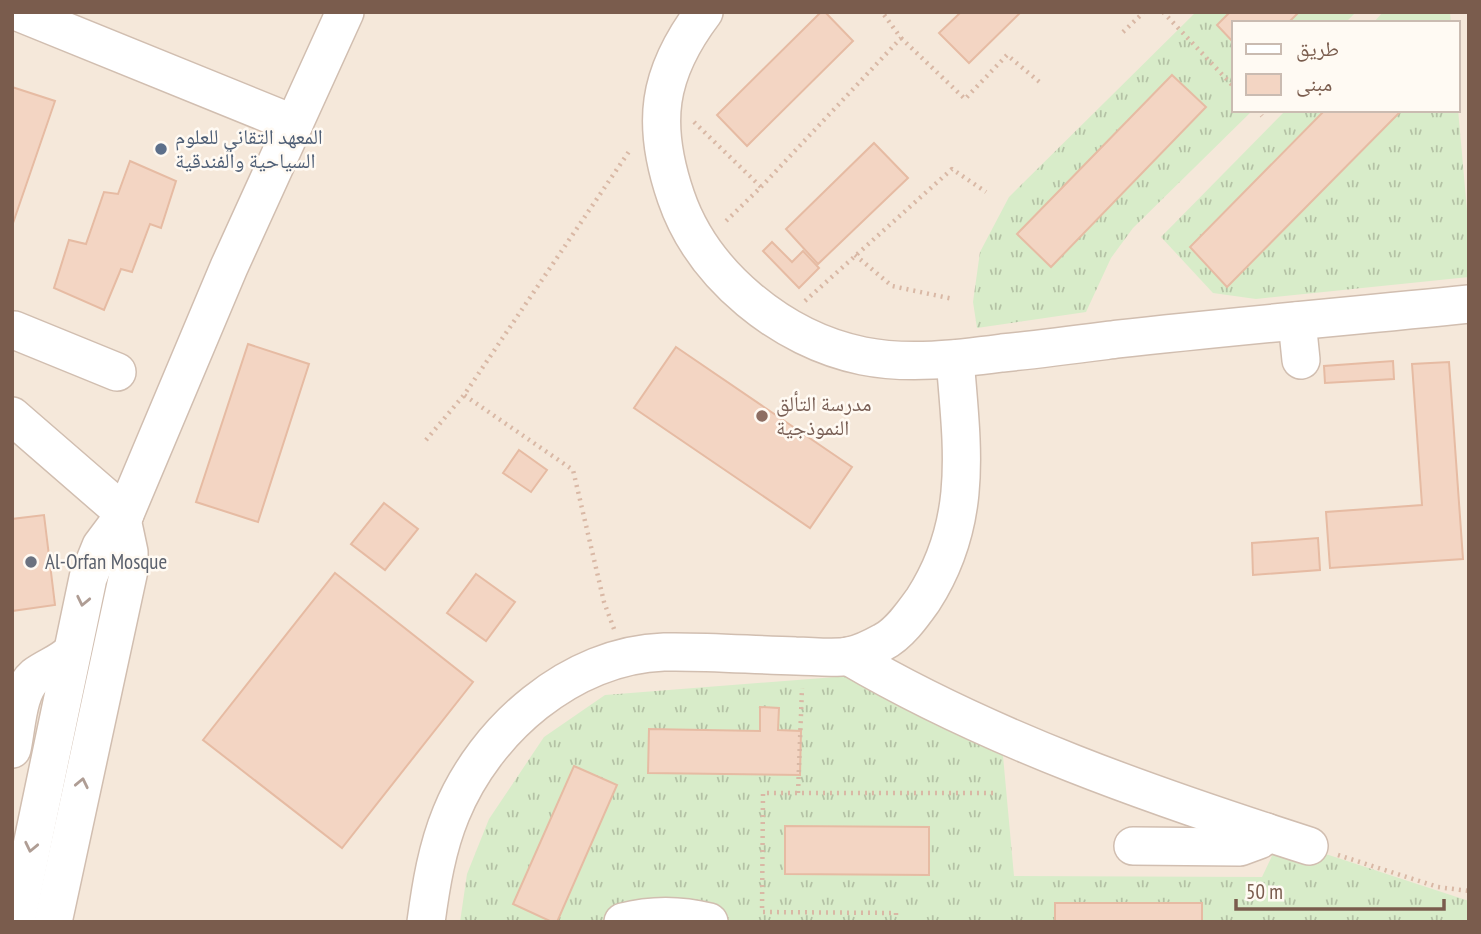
<svg xmlns="http://www.w3.org/2000/svg" width="1481" height="934" viewBox="0 0 1481 934" font-family="'PT Sans Narrow','Noto Naskh Arabic',sans-serif">
	<defs>
		<pattern id="grass-tufts" width="24" height="20" patternUnits="userSpaceOnUse" patternTransform="scale(1.75)"><rect width="24" height="20" fill="#d8ecc9"/><path d="M3 7l-1-3M5 7V3M7 7l1-3M15 17l-1-3M17 17v-4M19 17l1-3" fill="none" stroke="#b4c2a5"/></pattern>
	</defs>
	<rect width="100%" height="100%" fill="#fdf6ec"/>
	<path fill="#f5e8da" fill-rule="evenodd" d="M12,12H1469V922H12ZM1234,23H1458V110H1234Z"/>
	<g fill="url(#grass-tufts)">
		<path d="M1196,12H1356L1345,23H1234V110H1253L1133,228L1111,258L1086,312L977,328L973,302L980,252L1009,197Z"/>
		<path d="M1383,12H1450L1451,23H1373Z"/>
		<path d="M1458,109L1469,233V277L1256,299L1213,293L1161,237L1286,110Z"/>
		<path d="M874,674L1001,734L1014,876L1262,877L1280,839L1469,901V922H460L467,874L489,819L544,737L605,695Z"/>
	</g>
	<g fill="#f3d5c3" stroke="#e6bba3" stroke-width="2">
		<path d="M821,12H825L853,41L747,146L717,115Z"/>
		<path d="M961,12H1021L969,63L939,33Z"/>
		<path d="M1230,12H1299L1288,23H1234V43L1217,25Z"/>
		<path d="M1172,75L1206,107L1051,267L1017,234Z"/>
		<path d="M12,87L55,101L12,226Z"/>
		<path d="M1325,110H1402L1227,287L1190,247Z"/>
		<path d="M874,143L908,178L818,264L786,229Z"/>
		<path d="M130,161L176,181L161,228L150,224L132,272L121,269L104,310L54,288L69,240L86,244L104,192L118,194Z"/>
		<path d="M772,242L792,262L803,251L819,268L799,288L763,251Z"/>
		<path d="M248,344L309,364L258,522L196,502Z"/>
		<path d="M676,347L852,467L810,528L634,408Z"/>
		<path d="M1393,361L1394,379L1325,383L1324,366Z"/>
		<path d="M1449,362L1463,559L1330,568L1326,512L1422,505L1412,364Z"/>
		<path d="M519,450L547,470L531,492L503,473Z"/>
		<path d="M384,503L418,529L385,570L351,544Z"/>
		<path d="M44,515L55,605L12,611V519Z"/>
		<path d="M1318,538L1320,570L1253,575L1252,543Z"/>
		<path d="M335,573L473,682L342,848L203,740Z"/>
		<path d="M476,574L515,602L486,641L447,613Z"/>
		<path d="M760,707L779,708L778,730L801,731L800,775L648,773L649,729L760,731Z"/>
		<path d="M574,766L617,785L557,922H552L513,904Z"/>
		<path d="M785,826L929,827V875L785,874Z"/>
		<rect x="1055" y="903" width="147" height="19"/>
	</g>
	<g fill="none" stroke-linecap="round" stroke-linejoin="round">
		<g stroke="#d1beb0" stroke-width="40">
			<g id="minor">
				<path d="M18,12L294,124"/>
				<path d="M704,12C657,74 651,124 676,197C703,276 783,340 863,356C908,365 957,359 1002,353C1041,349 1079,344 1118,339C1235,326 1352,316 1469,304"/>
				<path d="M1297,321L1301,360"/>
				<path d="M14,330L117,372"/>
				<path d="M12,416L125,514"/>
				<path d="M848,656C989,739 1153,796 1309,846"/>
				<path d="M12,749C17,727 17,691 35,676C47,667 61,663 72,652"/>
				<path d="M1133,846L1240,847L1259,840L1266,832"/>
				<path d="M16,922L88,578L101,546L125,514L229,267L345,12"/>
				<path d="M53,922L129,570V552L122,519"/>
				<path d="M426,922C431,885 437,848 451,814C485,730 571,655 664,652C707,651 752,655 796,656C812,656 833,659 849,656C860,654 874,647 883,642C899,634 913,614 923,600C974,521 962,447 955,359"/>
				<path d="M623,922C650,915 681,915 709,922"/>
			</g>
		</g>
		<g stroke="#d9b8a5" stroke-width="4.5" stroke-dasharray="2 5" stroke-linecap="butt">
			<path d="M1163,12L1234,87"/>
			<path d="M1123,32L1144,12"/>
			<path d="M901,38L965,99L1007,55L1042,84"/>
			<path d="M1257,110L1262,116"/>
			<path d="M694,122L761,187L724,223"/>
			<path d="M761,187L901,38L882,12"/>
			<path d="M855,255L892,286L953,299"/>
			<path d="M805,301L952,169L986,192"/>
			<path d="M426,440L464,395"/>
			<path d="M614,629L604,602L573,470L464,395L630,150"/>
			<path d="M798,793L802,688"/>
			<path d="M1338,855L1438,887L1469,891"/>
			<path d="M896,922V913L762,912L763,793H994"/>
		</g>
		<use href="#minor" stroke="#fff" stroke-width="37"/>
	</g>
	<defs><path id="oneway-chevron" d="M-2-3.5L2.5 0L-2 3.5" fill="none" stroke-width="1.6" stroke-linecap="round" stroke-linejoin="round" transform="scale(1.75)"/></defs>
	<g stroke="#af9d94">
		<use href="#oneway-chevron" transform="translate(83 601) rotate(102)"/>
		<use href="#oneway-chevron" transform="translate(82 783) rotate(-78)"/>
		<use href="#oneway-chevron" transform="translate(31 847) rotate(102)"/>
	</g>
	<circle fill="#5c6f8a" stroke="#fffaf3" stroke-width="2.5" cx="161" cy="149" r="7"/>
	<circle fill="#8d6e63" stroke="#fffaf3" stroke-width="2.5" cx="762" cy="416" r="7"/>
	<circle fill="#6b7280" stroke="#fffaf3" stroke-width="2.5" cx="31" cy="562" r="7"/>
	<g text-anchor="middle" stroke-width="5" stroke-linejoin="round" paint-order="stroke">
		<g font-size="21" fill="#4e5e75" stroke="#fffaf3" text-anchor="start">
			<text x="175" y="144">المعهد التقاني للعلوم<tspan x="175" dy="24">السياحية والفندقية</tspan></text>
		</g>
		<g font-size="21" fill="#785e54" stroke="#fffaf3" text-anchor="start">
			<text x="776" y="411">مدرسة التألق<tspan x="776" dy="24">النموذجية</tspan></text>
		</g>
		<g font-size="21" fill="#5b616d" stroke="#fffaf3" text-anchor="start">
			<text x="45" y="569">Al-Orfan Mosque</text>
		</g>
	</g>
	<rect width="1481" height="934" fill="none" stroke="#7a5c4d" stroke-width="28"/>
	<rect x="1232" y="21" width="228" height="91" fill="#fffaf3" stroke="#cabbb1" stroke-width="2"/>
	<rect x="1246" y="44" width="35" height="10" fill="#ffffff" stroke="#cabbb1" stroke-width="2"/>
	<text x="1296" y="56" font-size="21" fill="#7a5c4d">طريق</text>
	<rect x="1246" y="74" width="35" height="21" fill="#f3d5c3" stroke="#cabbb1" stroke-width="2"/>
	<text x="1296" y="91" font-size="21" fill="#7a5c4d">مبنى</text>
	<path d="M1236 899v10h208v-10" fill="none" stroke="#7a5c4d" stroke-width="3.5"/>
	<text x="1246" y="899" font-size="21" fill="#7a5c4d" stroke="#fffaf3" stroke-width="5" paint-order="stroke">50 m</text>
</svg>
